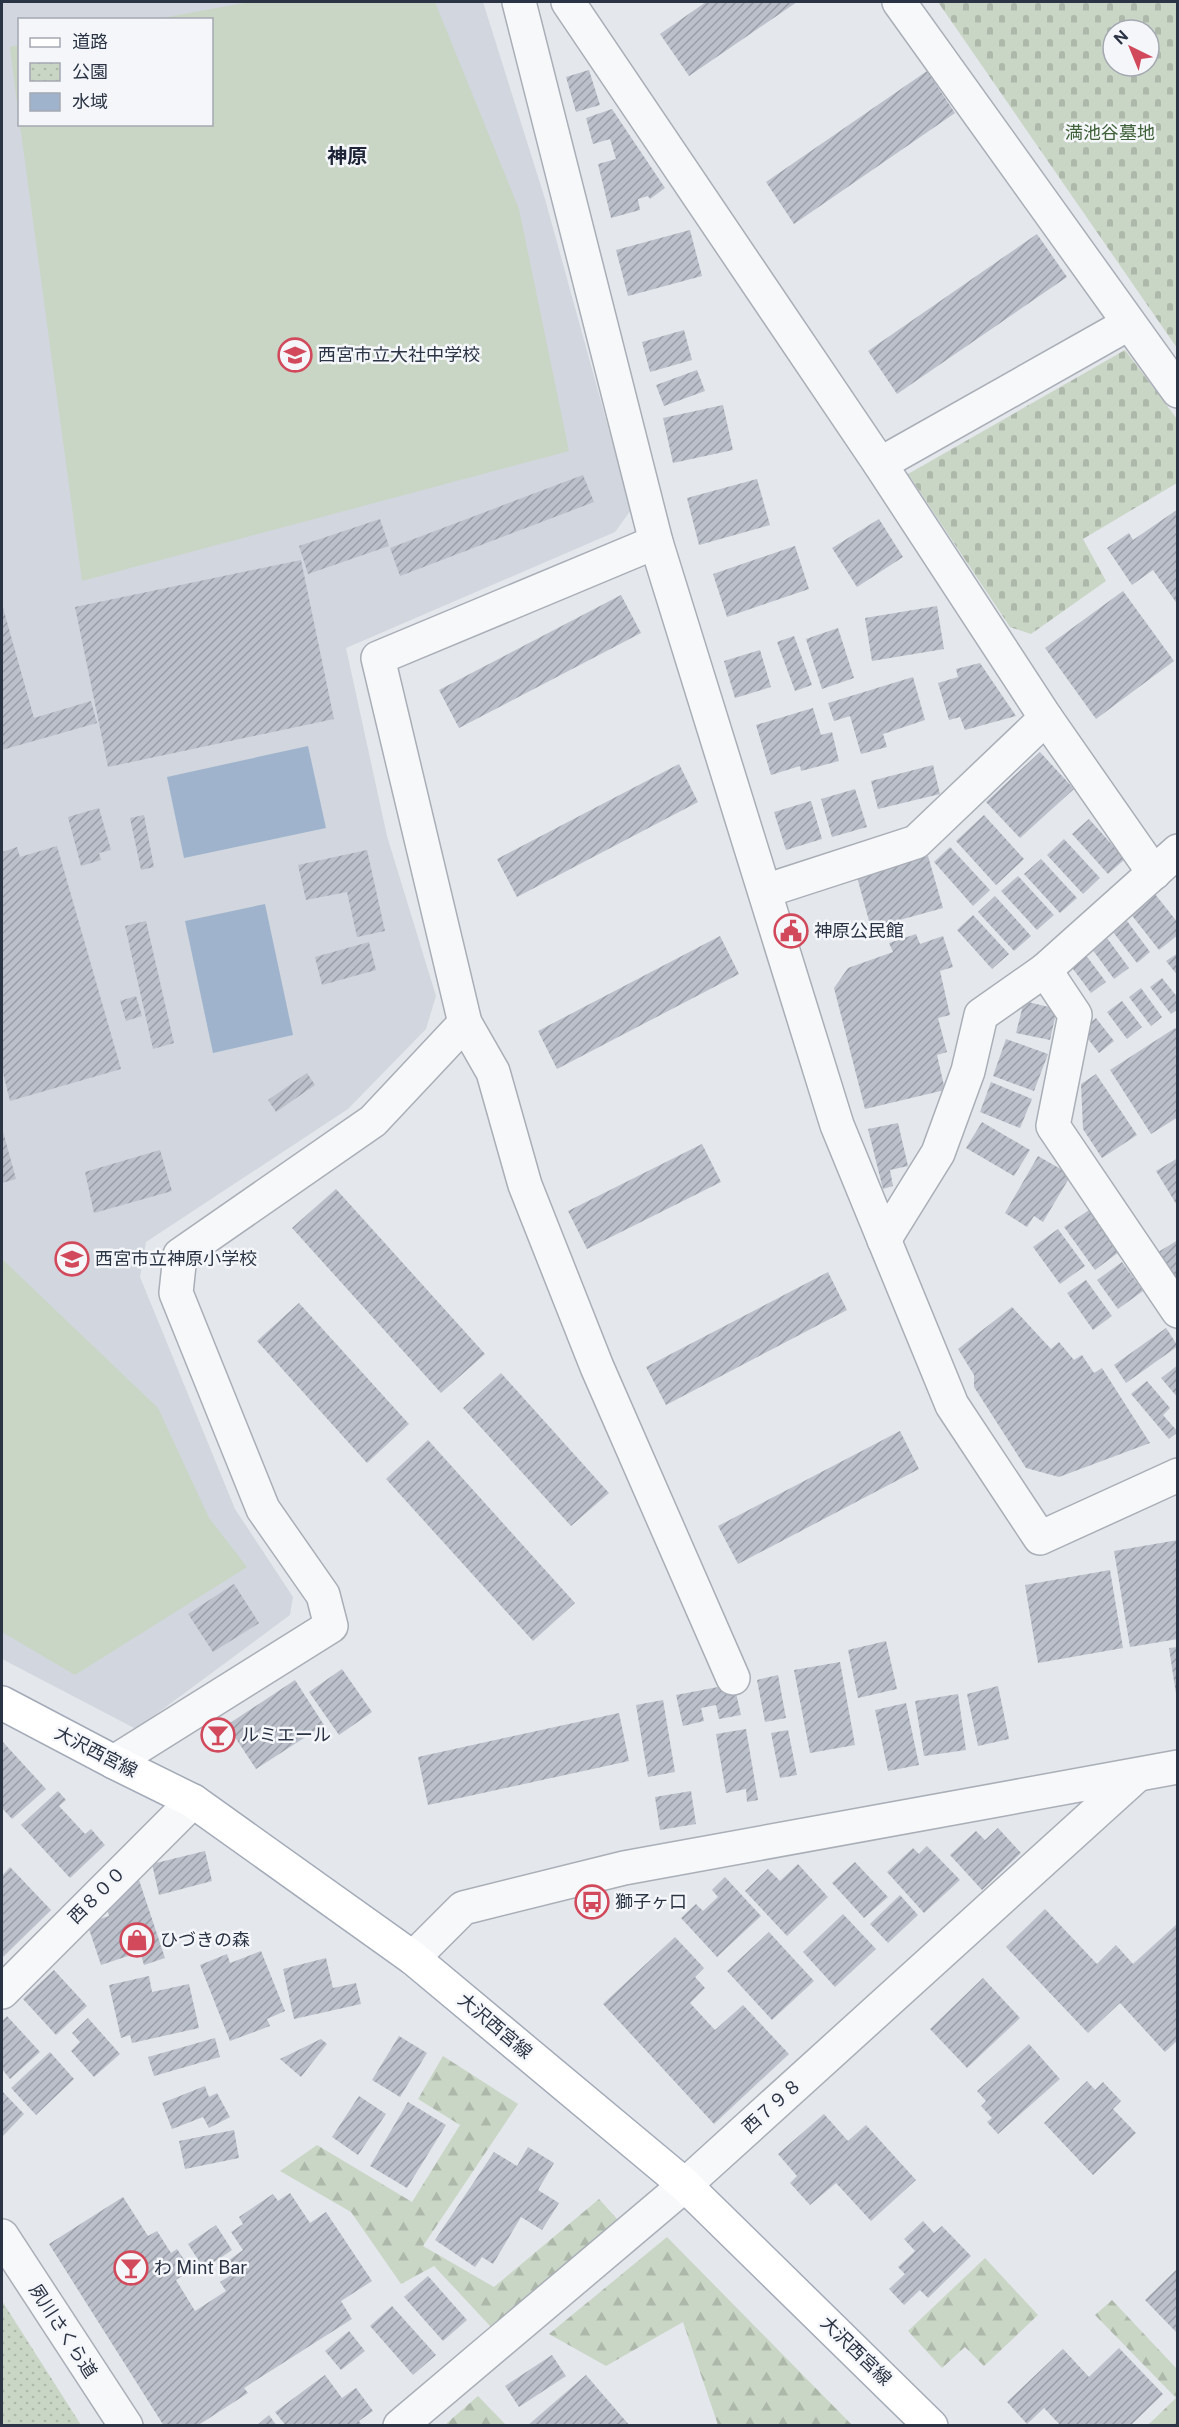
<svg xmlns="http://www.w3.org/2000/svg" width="1179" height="2427" viewBox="0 0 1179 2427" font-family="'Public Sans','Noto Sans JP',sans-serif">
	<defs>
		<pattern id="forest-firs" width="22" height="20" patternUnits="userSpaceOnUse" patternTransform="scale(1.5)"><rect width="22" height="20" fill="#c9d6c5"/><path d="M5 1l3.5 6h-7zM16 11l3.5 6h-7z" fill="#adb8ab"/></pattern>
		<pattern id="cemetery-stones" width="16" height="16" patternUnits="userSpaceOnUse" patternTransform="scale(1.5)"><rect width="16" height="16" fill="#c9d6c5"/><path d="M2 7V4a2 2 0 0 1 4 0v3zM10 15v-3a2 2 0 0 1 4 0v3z" fill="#adb8ab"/></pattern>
		<pattern id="park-dots" width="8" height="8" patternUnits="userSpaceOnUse" patternTransform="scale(1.5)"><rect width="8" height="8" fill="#c9d6c5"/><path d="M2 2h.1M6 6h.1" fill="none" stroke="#adb8ab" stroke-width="1.8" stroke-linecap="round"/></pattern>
		<pattern id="building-hatch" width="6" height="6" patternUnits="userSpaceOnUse" patternTransform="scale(1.5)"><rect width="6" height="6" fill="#bbc0ca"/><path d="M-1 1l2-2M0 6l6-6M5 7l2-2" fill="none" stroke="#989da6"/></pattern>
	</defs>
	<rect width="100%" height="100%" fill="#e4e7ec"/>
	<path fill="#d2d6de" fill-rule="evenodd" d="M2,2H483L545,199L631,510L615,532L346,648L387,836L436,996L426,1029L348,1109L146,1242L140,1277L235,1509L293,1597L290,1615L136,1729L2,1659ZM20,20H212V124H20Z"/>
	<g fill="#c9d6c5">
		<path d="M250,2H435L519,209L569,451L82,581L20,125L212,124V20L156,19Z"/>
		<path d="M19,45H20L19,119L10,47Z"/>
		<path d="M2,1259L158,1408L209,1518L247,1567L75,1675L2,1632Z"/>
	</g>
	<g fill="url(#forest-firs)">
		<path d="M443,2056L518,2104L423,2246L494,2287L599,2199L618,2220L491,2327L434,2266L401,2284L351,2212L280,2171L317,2145L412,2202L460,2125L418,2099Z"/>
		<path d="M667,2237L852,2425H718L683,2322L606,2366L549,2334Z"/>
		<path d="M985,2258L1038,2315L984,2366L965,2347L942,2368L908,2331Z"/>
		<path d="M1112,2300L1177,2369V2425H1148L1176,2398L1095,2315Z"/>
		<path d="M478,2396L506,2425H446L447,2423Z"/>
	</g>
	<g fill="url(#cemetery-stones)" fill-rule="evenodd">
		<path d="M938,2H1177V348ZM1113,30H1149V66H1113Z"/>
		<path d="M1125,350L1177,419V483L1083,539L1106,581L1031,634L1010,627L908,474Z"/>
	</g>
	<path fill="url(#park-dots)" d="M2,2301L81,2425H2Z"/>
	<g fill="#9fb4cc">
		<path d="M308,746L326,828L184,858L167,777Z"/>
		<path d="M265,904L293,1035L213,1053L185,921Z"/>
	</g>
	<g fill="url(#building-hatch)">
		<path d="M706,2H797L689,76L660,34Z"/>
		<path d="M589,70L600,105L576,112L566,77Z"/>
		<path d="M927,71L955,113L794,224L766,182Z"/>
		<path d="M612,109L665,188L650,199L648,196L638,199L640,210L611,218L598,164L616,159L610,139L593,144L586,118Z"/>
		<path d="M690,230L702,276L628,296L616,250Z"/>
		<path d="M1037,234L1067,277L897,394L868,351Z"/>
		<path d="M684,330L692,360L650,372L642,342Z"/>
		<path d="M697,370L705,391L664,406L656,385Z"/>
		<path d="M723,405L733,450L673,463L663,418Z"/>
		<path d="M583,475L594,502L400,576L390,548Z"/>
		<path d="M757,479L770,525L699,545L687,498Z"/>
		<path d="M1178,509V605L1153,570L1132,585L1107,548L1129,533L1133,540Z"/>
		<path d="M380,519L389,546L308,574L299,546Z"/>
		<path d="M879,519L903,557L857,587L832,548Z"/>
		<path d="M795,546L809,589L727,617L713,574Z"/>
		<path d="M301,560L334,719L108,767L75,607Z"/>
		<path d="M1123,591L1174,661L1096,719L1045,648Z"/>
		<path d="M621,595L641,633L459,728L439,690Z"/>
		<path d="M2,604L34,718L91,701L97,723L2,750Z"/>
		<path d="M937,606L944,649L872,661L865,618Z"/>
		<path d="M838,628L854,678L822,689L806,639Z"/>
		<path d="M794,636L812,685L795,691L777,642Z"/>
		<path d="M760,650L771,687L735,698L724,661Z"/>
		<path d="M980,663L1016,716L965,730L960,717L949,720L938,683L958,677L956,669Z"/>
		<path d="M913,677L925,720L883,734L887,747L861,754L850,716L834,721L828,703Z"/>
		<path d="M813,708L821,735L832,732L839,761L801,771L800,766L771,775L756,725Z"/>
		<path d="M1040,752L1074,789L1020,838L986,802Z"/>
		<path d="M679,764L698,802L517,897L497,859Z"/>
		<path d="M933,765L940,794L878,809L871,781Z"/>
		<path d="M855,789L867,827L832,837L821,799Z"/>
		<path d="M811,801L822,839L786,850L774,812Z"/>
		<path d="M99,808L111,850L99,853L101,860L81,866L68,817Z"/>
		<path d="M144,815L154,867L141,870L130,818Z"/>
		<path d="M984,815L1024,859L996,885L956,841Z"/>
		<path d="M1089,819L1125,859L1108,874L1072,834Z"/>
		<path d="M1064,839L1100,878L1083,894L1047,855Z"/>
		<path d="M57,846L121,1069L10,1101L2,1069V852L17,847L20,857Z"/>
		<path d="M950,847L990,890L973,906L934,862Z"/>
		<path d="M367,850L385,931L357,937L347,892L306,900L298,865Z"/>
		<path d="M928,856L943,908L871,928L857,877Z"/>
		<path d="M1041,859L1077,898L1060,913L1024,874Z"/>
		<path d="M1018,876L1054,915L1037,930L1001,891Z"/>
		<path d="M1155,894L1178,923V935L1159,950L1130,913Z"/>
		<path d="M995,896L1031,936L1014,951L978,912Z"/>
		<path d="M973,915L1009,954L992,969L957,930Z"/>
		<path d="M146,921L174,1043L153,1049L125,926Z"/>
		<path d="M1127,921L1150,952L1137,963L1113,932Z"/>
		<path d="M916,934L920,944L943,936L953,967L940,971L950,1015L938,1018L947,1052L937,1055L945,1090L865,1109L834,988L848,968L893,952L889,943Z"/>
		<path d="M720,936L739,974L557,1069L538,1031Z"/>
		<path d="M1107,938L1129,968L1114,979L1092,949Z"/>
		<path d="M369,942L376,970L322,985L315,957Z"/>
		<path d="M1178,953V976L1166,961Z"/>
		<path d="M1085,954L1106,982L1091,993L1070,965Z"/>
		<path d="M1162,978L1178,998V1009L1171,1014L1150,987Z"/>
		<path d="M1141,988L1162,1017L1151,1026L1129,997Z"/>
		<path d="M136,996L142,1016L126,1021L120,1001Z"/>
		<path d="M1024,1001L1057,1009L1050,1040L1016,1033Z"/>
		<path d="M1122,1001L1142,1027L1127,1039L1107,1012Z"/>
		<path d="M1096,1018L1114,1041L1099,1053L1081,1030Z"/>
		<path d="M1175,1028L1178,1031V1117L1151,1134L1110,1070Z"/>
		<path d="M1006,1039L1048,1054L1034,1091L993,1076Z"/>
		<path d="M307,1073L315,1085L276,1112L268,1100Z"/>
		<path d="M1096,1074L1137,1135L1102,1158L1083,1129L1081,1084Z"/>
		<path d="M991,1082L1032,1099L1020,1128L980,1112Z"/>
		<path d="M982,1122L1030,1150L1014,1176L966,1148Z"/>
		<path d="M898,1123L908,1166L890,1170L893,1186L883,1189L868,1129Z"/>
		<path d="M2,1128L16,1179L2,1183Z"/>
		<path d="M702,1144L721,1182L587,1249L568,1211Z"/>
		<path d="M160,1150L172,1191L94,1213L85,1172Z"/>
		<path d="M1038,1156L1071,1175L1043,1222L1034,1216L1027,1227L1005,1213Z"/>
		<path d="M1178,1158V1207L1156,1171Z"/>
		<path d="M336,1189L485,1354L441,1393L292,1228Z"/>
		<path d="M1089,1210L1119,1252L1095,1270L1064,1227Z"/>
		<path d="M1058,1229L1085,1266L1060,1284L1033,1247Z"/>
		<path d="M1178,1240V1281L1155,1254Z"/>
		<path d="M1122,1262L1143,1291L1118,1309L1097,1280Z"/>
		<path d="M828,1272L847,1310L666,1405L646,1367Z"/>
		<path d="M1086,1280L1112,1316L1093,1330L1067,1293Z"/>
		<path d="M299,1303L409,1424L367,1463L257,1341Z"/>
		<path d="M1012,1307L1051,1349L1059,1342L1074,1360L1082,1355L1094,1373L1102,1368L1150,1443L1059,1477L1026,1468L974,1387V1375L958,1349Z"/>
		<path d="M1166,1328L1178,1346L1126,1383L1114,1365Z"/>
		<path d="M1178,1365V1398L1161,1378Z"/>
		<path d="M501,1373L609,1493L571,1526L463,1408Z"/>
		<path d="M1147,1381L1170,1408L1163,1415L1178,1432L1169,1439L1131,1394Z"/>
		<path d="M900,1431L919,1469L738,1564L718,1526Z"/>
		<path d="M428,1440L575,1603L533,1641L386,1479Z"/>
		<path d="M1178,1540V1639L1130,1647L1114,1551Z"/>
		<path d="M1110,1570L1123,1648L1038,1663L1025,1585Z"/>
		<path d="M234,1584L259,1623L213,1652L188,1614Z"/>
		<path d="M886,1641L897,1689L858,1698L848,1650Z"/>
		<path d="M1178,1647V1694H1176L1169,1648Z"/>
		<path d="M840,1662L855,1745L810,1753L794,1670Z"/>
		<path d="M342,1669L372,1712L339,1735L309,1692Z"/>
		<path d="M778,1675L786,1718L765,1722L757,1680Z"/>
		<path d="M295,1680L324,1725L256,1769L227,1725Z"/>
		<path d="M734,1684L741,1715L719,1719L716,1705L701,1708L704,1721L683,1726L676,1695Z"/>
		<path d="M998,1686L1009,1739L978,1746L967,1694Z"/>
		<path d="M958,1694L966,1750L924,1756L915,1701Z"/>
		<path d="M663,1700L675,1772L648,1777L636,1705Z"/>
		<path d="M906,1703L919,1765L888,1771L875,1710Z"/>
		<path d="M619,1713L629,1761L428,1805L418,1757Z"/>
		<path d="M746,1729L758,1800L747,1802L746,1789L726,1793L716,1734Z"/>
		<path d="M788,1730L797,1775L780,1778L771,1733Z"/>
		<path d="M2,1741L46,1789L12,1819L2,1808Z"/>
		<path d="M58,1791L66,1800L59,1806L85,1834L91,1829L105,1845L70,1878L21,1825Z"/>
		<path d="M691,1791L696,1824L660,1830L655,1797Z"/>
		<path d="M998,1828L1021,1853L982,1890L950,1855L976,1831L985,1840Z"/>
		<path d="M927,1846L960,1880L924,1913L887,1872L913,1848L919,1854Z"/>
		<path d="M205,1851L212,1881L159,1895L152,1864Z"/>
		<path d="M855,1862L888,1897L864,1918L832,1883Z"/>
		<path d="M798,1864L828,1897L787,1936L745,1891L768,1869L780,1881Z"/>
		<path d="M10,1867L51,1910L2,1958V1876Z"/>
		<path d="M138,1877L165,1958L144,1965L140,1952L101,1965L87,1923L109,1916L105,1903Z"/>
		<path d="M725,1877L761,1916L717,1957L681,1918L696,1904L703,1911L718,1897L712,1890Z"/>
		<path d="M900,1895L918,1915L888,1943L870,1924Z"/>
		<path d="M1045,1909L1097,1964L1116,1945L1133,1964L1178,1923V2040L1165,2052L1120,2003L1088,2033L1006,1947Z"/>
		<path d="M843,1914L876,1949L835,1987L803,1952Z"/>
		<path d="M769,1932L814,1981L772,2020L727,1971Z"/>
		<path d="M675,1937L704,1968L695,1977L705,1988L690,2003L715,2030L743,2005L789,2054L714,2124L603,2004Z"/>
		<path d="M261,1951L285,2011L267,2019L270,2026L230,2041L200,1965L227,1954L230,1963Z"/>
		<path d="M326,1958L333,1988L356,1983L361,2004L294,2019L283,1969Z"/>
		<path d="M54,1970L87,2006L56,2035L23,1999Z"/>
		<path d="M149,1976L152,1992L189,1984L199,2028L132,2043L130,2035L121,2038L109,1985Z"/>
		<path d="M983,1978L1020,2018L967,2068L930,2029Z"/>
		<path d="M7,2016L40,2052L10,2079L2,2069V2021Z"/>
		<path d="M88,2018L120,2054L94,2077L71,2051L80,2042L72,2033Z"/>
		<path d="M399,2036L427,2053L400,2097L372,2080Z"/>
		<path d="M215,2038L220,2057L154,2076L148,2057Z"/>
		<path d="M321,2039L327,2044L301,2077L280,2059Z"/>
		<path d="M1029,2044L1060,2079L998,2134L987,2122L992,2118L981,2106L986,2101L977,2091Z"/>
		<path d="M50,2052L74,2079L36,2115L11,2088Z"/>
		<path d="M1087,2081L1095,2090L1103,2082L1121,2101L1113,2109L1136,2133L1093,2175L1044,2123Z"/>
		<path d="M205,2086L209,2097L217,2093L230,2117L209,2128L203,2117L172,2129L162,2103Z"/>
		<path d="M2,2091L24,2114L2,2137Z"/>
		<path d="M359,2096L386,2114L358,2155L332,2137Z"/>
		<path d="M408,2102L446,2125L407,2188L370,2166Z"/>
		<path d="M824,2114L848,2141L866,2125L916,2180L871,2221L836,2183L810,2205L790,2183L797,2176L778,2154Z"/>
		<path d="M234,2130L239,2158L185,2169L179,2141Z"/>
		<path d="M528,2147L554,2163L538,2190L559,2203L542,2230L521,2217L493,2264L482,2257L475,2267L435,2240L494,2152L517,2166Z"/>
		<path d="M290,2193L310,2223L326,2212L372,2281L341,2301L352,2319L244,2388L248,2393L197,2426H164L49,2244L123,2197L148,2236L157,2231L171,2253L177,2249L191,2270L176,2280L195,2311L226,2291L220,2282L233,2274L225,2263L243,2250L231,2232L243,2224L239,2217L273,2194L278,2201Z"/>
		<path d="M923,2221L934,2233L942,2226L971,2256L928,2298L920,2290L904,2305L889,2289L905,2274L898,2267L915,2251L904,2239Z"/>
		<path d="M216,2225L232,2250L204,2269L188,2244Z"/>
		<path d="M1178,2268V2334L1145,2300Z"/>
		<path d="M428,2276L467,2320L443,2341L404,2297Z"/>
		<path d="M392,2306L436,2355L413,2375L370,2326Z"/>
		<path d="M349,2331L365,2351L341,2370L325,2351Z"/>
		<path d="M1119,2348L1163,2394L1130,2426H1061L1044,2408L1027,2424L1007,2402L1063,2349L1089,2377Z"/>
		<path d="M552,2355L566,2376L519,2407L505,2386Z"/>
		<path d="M325,2375L342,2398L356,2388L373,2411L359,2421L362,2426H286L275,2412Z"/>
		<path d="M586,2375L630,2426H527Z"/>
		<path d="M269,2415L277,2426H256Z"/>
	</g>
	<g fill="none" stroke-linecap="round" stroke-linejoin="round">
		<g stroke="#a9aeb7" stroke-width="36">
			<g id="minor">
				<path d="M519,2L656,542L837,1125L952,1405L1040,1538L1178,1475"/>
				<path d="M568,2L880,464L1046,718L1154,873"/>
				<path d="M899,2L1178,391"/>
				<path d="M880,464L1128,324"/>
				<path d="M656,542L378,658L465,1023L493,1072L525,1185L597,1367L733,1678"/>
				<path d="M765,891L916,842L1046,718"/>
				<path d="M1045,970L1075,1015L1053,1126L1178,1311"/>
				<path d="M884,1240L938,1153L968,1071L981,1015L1045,970L1178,851"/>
				<path d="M114,1762L331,1626L323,1595L263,1509L176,1293L180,1255L373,1121L465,1023"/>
				<path d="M413,1958L463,1908L624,1868L1178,1767"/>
				<path d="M2,1992L193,1801"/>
				<path d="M400,2426L685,2185L1136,1776"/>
			</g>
		</g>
		<g stroke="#a9aeb7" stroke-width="36">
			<path id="tertiary" d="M2,2236L126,2426"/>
		</g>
		<g stroke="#a3abb8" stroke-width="36">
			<path id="primary" d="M2,1703L114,1762L193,1801L413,1958L685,2185L931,2426"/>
		</g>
		<use href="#minor" stroke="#f7f8fa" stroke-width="33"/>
		<use href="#tertiary" stroke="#f7f8fa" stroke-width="33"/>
		<use href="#primary" stroke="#fff" stroke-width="33"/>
	</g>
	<defs>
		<g id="school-ring" transform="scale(1.725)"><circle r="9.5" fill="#f4f6f9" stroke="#d1495b" stroke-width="1.5"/><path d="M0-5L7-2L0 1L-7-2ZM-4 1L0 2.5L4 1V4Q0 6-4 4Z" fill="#d1495b"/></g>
		<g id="civic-ring" transform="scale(1.725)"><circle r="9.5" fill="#f4f6f9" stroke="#d1495b" stroke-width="1.5"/><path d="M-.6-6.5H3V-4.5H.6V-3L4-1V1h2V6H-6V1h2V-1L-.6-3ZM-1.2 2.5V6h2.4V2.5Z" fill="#d1495b"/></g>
		<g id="bar-ring" transform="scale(1.725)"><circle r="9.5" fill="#f4f6f9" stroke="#d1495b" stroke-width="1.5"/><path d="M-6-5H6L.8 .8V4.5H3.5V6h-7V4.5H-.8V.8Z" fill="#d1495b"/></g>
		<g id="bus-ring" transform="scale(1.725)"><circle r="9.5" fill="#f4f6f9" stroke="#d1495b" stroke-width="1.5"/><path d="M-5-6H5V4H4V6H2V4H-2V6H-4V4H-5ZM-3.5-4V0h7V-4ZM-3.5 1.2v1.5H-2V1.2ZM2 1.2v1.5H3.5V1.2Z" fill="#d1495b"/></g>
		<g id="shop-ring" transform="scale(1.725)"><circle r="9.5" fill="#f4f6f9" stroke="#d1495b" stroke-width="1.5"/><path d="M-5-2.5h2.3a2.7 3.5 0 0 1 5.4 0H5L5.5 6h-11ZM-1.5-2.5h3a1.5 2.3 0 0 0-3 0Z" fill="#d1495b"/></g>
	</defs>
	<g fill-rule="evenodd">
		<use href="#school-ring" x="295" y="355"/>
		<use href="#civic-ring" x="791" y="931"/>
		<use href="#school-ring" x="72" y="1259"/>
		<use href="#bar-ring" x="218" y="1735"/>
		<use href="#bus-ring" x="592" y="1902"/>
		<use href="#shop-ring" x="137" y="1940"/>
		<use href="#bar-ring" x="131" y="2268"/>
	</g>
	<g text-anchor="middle" stroke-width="5" stroke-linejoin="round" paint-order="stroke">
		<g font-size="18" fill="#3f6138" stroke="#f4f6f9">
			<text x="1110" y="139">満池谷墓地</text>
		</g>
		<g font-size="18" fill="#2b3445" stroke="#f4f6f9" text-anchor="start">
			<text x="318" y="361">西宮市立大社中学校</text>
			<text x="814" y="937">神原公民館</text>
			<text x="95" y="1265">西宮市立神原小学校</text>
			<text x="241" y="1741">ルミエール</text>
			<text x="615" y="1908">獅子ヶ口</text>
			<text x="160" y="1946">ひづきの森</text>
			<text x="154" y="2274">わ Mint Bar</text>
		</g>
		<g font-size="18" fill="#2b3445" stroke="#f4f6f9">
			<text transform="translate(96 1752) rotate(27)" y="6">大沢西宮線</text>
			<text transform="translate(97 1895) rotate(-45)" y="6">西８００</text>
			<text transform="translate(495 2026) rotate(40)" y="6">大沢西宮線</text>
			<text transform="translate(772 2106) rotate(-42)" y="6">西７９８</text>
			<text transform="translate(63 2331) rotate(57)" y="6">夙川さくら道</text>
			<text transform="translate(856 2351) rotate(44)" y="6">大沢西宮線</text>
		</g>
		<g font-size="20" font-weight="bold" fill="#1d2536" stroke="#f4f6f9">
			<text x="347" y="163">神原</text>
		</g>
	</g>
	<rect width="1179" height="2427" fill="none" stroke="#2b3445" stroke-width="6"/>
	<rect x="18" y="18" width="195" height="108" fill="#f4f6f9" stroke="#a4a8b1" stroke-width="1.5"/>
	<rect x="30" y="38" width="30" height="9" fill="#ffffff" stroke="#a4a8b1" stroke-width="1.5"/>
	<text x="72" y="48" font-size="18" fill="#2b3445">道路</text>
	<rect x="30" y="63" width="30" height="18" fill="url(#park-dots)" stroke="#a4a8b1" stroke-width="1.5"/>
	<text x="72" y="78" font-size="18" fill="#2b3445">公園</text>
	<rect x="30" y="93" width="30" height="18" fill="#9fb4cc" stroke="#a4a8b1" stroke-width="1.5"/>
	<text x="72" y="108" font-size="18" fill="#2b3445">水域</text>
	<g transform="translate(1131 48) rotate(317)"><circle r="28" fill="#f4f6f9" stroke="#a4a8b1" stroke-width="1.5"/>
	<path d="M0-4.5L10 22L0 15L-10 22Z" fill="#d1495b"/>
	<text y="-9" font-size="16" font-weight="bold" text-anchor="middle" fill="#2b3445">N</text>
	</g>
</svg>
